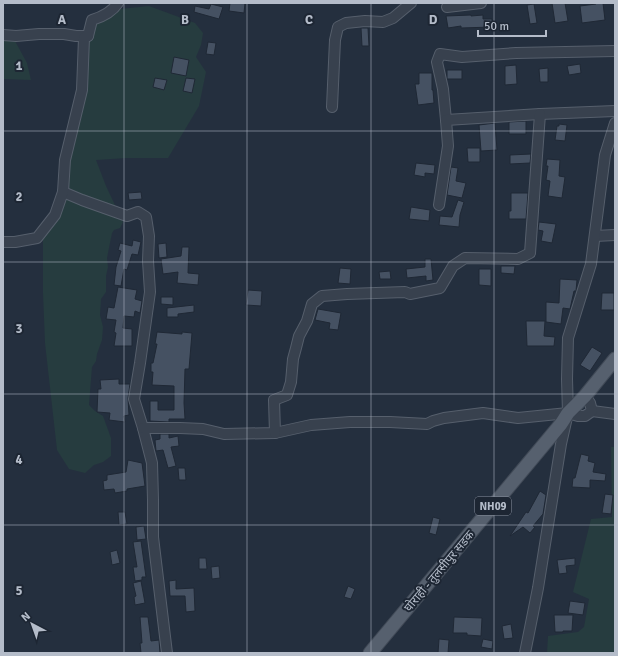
<svg xmlns="http://www.w3.org/2000/svg" width="618" height="656" viewBox="0 0 618 656" font-family="Signika,'Noto Sans Devanagari',sans-serif">
	<rect width="100%" height="100%" fill="#242f3e"/>
	<g fill="#263c3f">
		<path d="M149,6L195,23L203,33L201,45L196,57L206,72L199,106L168,158H126L96,160L106,186L123,222L120,228L114,230L112,233L107,258L108,267L106,276V292L101,299L100,315L103,327L102,340L97,354L96,361L92,367L89,405L95,411L103,416L111,438V456L103,462L94,465L85,473L69,469L57,450L45,343L43,293V240L48,227L57,214L85,39L94,23L104,20L120,9Z"/>
		<path d="M9,30L27,63L31,80L3,79V32Z"/>
		<path d="M611,447H615V653H547L548,636L578,632L584,627L589,599L573,592L591,519L612,517Z"/>
	</g>
	<g fill="#455162" stroke="#1f2835">
		<path d="M230,3H245L244,13L229,11Z"/>
		<path d="M552,3H565L568,21L555,23Z"/>
		<path d="M596,3H603L605,20L582,23L580,6L596,4Z"/>
		<path d="M211,4L223,7L219,19L194,12L195,6L209,9Z"/>
		<path d="M534,4L537,23L530,24L527,5Z"/>
		<path d="M471,15V16L483,15V19H492V27L461,28V26L448,28L446,16Z"/>
		<path d="M361,28H368L369,46H362Z"/>
		<path d="M208,42L216,43L214,55L206,54Z"/>
		<path d="M174,57L189,60L186,76L171,73Z"/>
		<path d="M580,64L581,73L569,75L567,66Z"/>
		<path d="M516,65L517,84L505,85V66Z"/>
		<path d="M548,68V82H540L539,69Z"/>
		<rect x="447" y="70" width="15" height="9"/>
		<path d="M419,73H432V90H433L434,103L418,105L415,84H419Z"/>
		<path d="M155,78L167,80L164,90L153,87Z"/>
		<path d="M186,78L195,79L192,93L183,91Z"/>
		<path d="M526,121V134H509V122Z"/>
		<path d="M495,123L497,150L481,151L479,125Z"/>
		<path d="M559,124L567,125L565,141L555,140L557,126H559Z"/>
		<path d="M467,148H480V162H468Z"/>
		<path d="M531,154L530,163L510,164V155Z"/>
		<path d="M547,159L560,160L559,176L565,177L562,198L548,196L550,181L546,180L548,166H546Z"/>
		<path d="M416,163L435,165L434,174L425,173V177L414,175Z"/>
		<path d="M451,167L458,168L456,181L466,183L462,198L447,195Z"/>
		<path d="M141,192L142,199L129,200L128,193Z"/>
		<path d="M511,193H528L526,219H509V211H511Z"/>
		<path d="M458,200L464,202L460,215L459,227L439,225L440,216L452,217Z"/>
		<path d="M411,207L430,210L429,221L409,219Z"/>
		<path d="M539,222L556,224L552,243L541,241L543,231L538,230Z"/>
		<path d="M133,240L141,242L138,255L132,254L127,270L124,269L121,286L114,285L116,267L121,251L118,250L120,243L132,246Z"/>
		<path d="M166,243L167,257L159,258L158,244Z"/>
		<path d="M182,247H189L188,273L199,274L198,285L177,283L178,272L163,274L161,259L181,256Z"/>
		<path d="M425,259H431L433,280L426,281V276L407,278L406,269L425,267Z"/>
		<path d="M501,266H515L514,274L501,273Z"/>
		<path d="M340,268L351,269L350,284L338,283Z"/>
		<path d="M479,269H491V286L479,285Z"/>
		<path d="M390,271L391,279H380L379,272Z"/>
		<path d="M560,279L577,280L576,291H574L570,309L563,308L561,324L546,322V302L559,303Z"/>
		<path d="M118,287L137,290L135,299L142,301L140,313L135,311L134,317L124,316L123,328L132,329V346H114L116,333L114,332L116,320L106,319L108,307L114,308Z"/>
		<path d="M248,290L262,291L261,306L246,305Z"/>
		<path d="M602,293H614V310H601Z"/>
		<path d="M161,297H173V305L161,304Z"/>
		<path d="M194,305V312L178,314V317H167V308Z"/>
		<path d="M318,309L341,313L338,330L329,329L330,323L315,320Z"/>
		<path d="M526,321H545L544,336L555,337L554,346H527Z"/>
		<path d="M157,332L182,334V332L192,333L189,369H185L184,403L185,419H169V422L150,421V401H158V410H174V386L152,385L153,372H151V363H153L157,344H155Z"/>
		<path d="M592,347L602,353L590,371L580,365Z"/>
		<path d="M119,379V384H130L128,398L129,415L124,416L125,422L109,420L110,413L97,412L98,389H101L100,380Z"/>
		<path d="M160,434H169V438L178,436L179,446L171,447L176,466L168,468L163,450L156,451L155,440L160,439Z"/>
		<path d="M581,454L589,456L588,461L595,463L593,472L606,474L605,481L590,480V488L572,487L573,478H575Z"/>
		<path d="M128,460L142,463L145,486L127,489V491L115,493L114,489L104,490L103,481L107,480V475L126,472Z"/>
		<path d="M178,468H185L186,480H179Z"/>
		<path d="M540,491L546,495L543,514L533,526L535,527L530,533L523,527L510,536L526,512L528,513Z"/>
		<path d="M605,494L613,495L611,514L602,513Z"/>
		<path d="M118,512H125L127,524L119,525Z"/>
		<path d="M433,517L440,519L436,535L429,533Z"/>
		<path d="M144,526L146,539L137,540L136,527Z"/>
		<path d="M141,541L146,577H142V580L135,581L133,567H137L133,542Z"/>
		<path d="M117,550L120,563L112,565L110,552Z"/>
		<path d="M199,558H206L207,569H199Z"/>
		<path d="M575,558V565L566,566L567,573L559,574L557,560Z"/>
		<path d="M219,566L220,578L212,579L211,567Z"/>
		<path d="M176,580V589L194,588L195,611L186,612L185,596H170L169,581Z"/>
		<path d="M141,581L145,603L135,605L134,597L136,596L133,583Z"/>
		<path d="M348,586L355,589L351,599L344,597Z"/>
		<path d="M570,601L585,603L583,615L568,613Z"/>
		<path d="M554,615H573L572,631H563V632H555Z"/>
		<path d="M140,617H148L151,641L159,640L160,653H141L140,643H142Z"/>
		<path d="M454,617L482,618L481,636L467,635V633H453Z"/>
		<path d="M511,624L513,638L504,639L502,626Z"/>
		<path d="M439,639L449,640L448,653H438Z"/>
		<path d="M483,639L493,641L492,649L481,647Z"/>
	</g>
	<g fill="none" stroke-linecap="round" stroke-linejoin="round">
		<g stroke="#565f6c" stroke-width="12">
			<g id="minor">
				<path d="M447,7L481,3"/>
				<path d="M3,35L16,36L39,34H64L76,36H88"/>
				<path d="M332,107L335,40L338,27L346,23L365,21L383,22L393,18L411,3"/>
				<path d="M446,120L443,89L437,62L440,54L462,57L516,53L615,51"/>
				<path d="M63,192L82,200L127,216L138,212L146,217L149,236L148,261L150,292L140,363L134,399L143,428L152,463L153,500V537L167,653"/>
				<path d="M439,205L448,146L446,120L540,114L615,111"/>
				<path d="M595,236L615,235"/>
				<path d="M3,242H15L37,238L55,215L63,192L65,160L82,90L84,38L88,36L92,20C102,17 112,12 118,3"/>
				<path d="M592,411L615,414"/>
				<path d="M143,428H180L203,429L224,434L275,433L311,425L350,422H390L427,424L433,421L444,418L483,413L518,418L568,413L578,416H585L592,411L590,403L585,396"/>
				<path d="M275,433L274,400L287,395L291,382L293,359L296,348L299,336L307,321L312,304L322,296L347,294L405,292L410,294L440,288L453,266L465,258L518,259L530,253L540,114"/>
				<path d="M525,653L538,588L561,444L568,413L567,379L568,338L591,264L605,155L615,123"/>
			</g>
		</g>
		<g stroke="#414a57" stroke-width="15">
			<path id="major" d="M370,653L561,424L568,413L585,396L615,359"/>
		</g>
		<use href="#minor" stroke="#38414e" stroke-width="10"/>
		<use href="#major" stroke="#56606e" stroke-width="13"/>
	</g>
	<path fill="none" stroke="#b4bcc9" stroke-width="1" stroke-opacity="0.55" d="M124,3V653M247,3V653M371,3V653M494,3V653M3,131H615M3,262H615M3,394H615M3,525H615"/>
	<g text-anchor="middle" stroke-width="4" stroke-linejoin="round" paint-order="stroke">
		<rect fill="#1d2633" stroke="#878f9c" stroke-width="1" x="475" y="497" width="36" height="18" rx="3"/>
		<g font-size="11" font-weight="bold" fill="#b4bcc9">
			<text x="493" y="510">NH09</text>
		</g>
		<g font-size="12" fill="#b4bcc9" stroke="#1d2633">
			<text transform="translate(439 571) rotate(-50)" y="4">घोराही - तुलसीपुर सडक</text>
		</g>
	</g>
	<g font-size="13" text-anchor="middle" font-weight="bold" fill="#b4bcc9" stroke="#1d2633" stroke-width="4" stroke-linejoin="round" paint-order="stroke">
		<text x="62" y="24">A</text>
		<text x="185" y="24">B</text>
		<text x="309" y="24">C</text>
		<text x="433" y="24">D</text>
		<text x="19" y="70">1</text>
		<text x="19" y="201">2</text>
		<text x="19" y="333">3</text>
		<text x="19" y="464">4</text>
		<text x="19" y="595">5</text>
	</g>
	<rect width="618" height="656" fill="none" stroke="#b4bcc9" stroke-width="8"/>
	<g transform="translate(32 624) rotate(319)" stroke="#1d2633" stroke-width="3" paint-order="stroke">
	<path d="M0-3L7 15L0 10L-7 15Z" fill="#b4bcc9"/>
	<text y="-6" font-size="11" font-weight="bold" text-anchor="middle" fill="#b4bcc9">N</text>
	</g>
	<path d="M478 30v6h68v-6" fill="none" stroke="#b4bcc9" stroke-width="2"/>
	<text x="484" y="30" font-size="12" fill="#b4bcc9" stroke="#1d2633" stroke-width="3" paint-order="stroke">50 m</text>
</svg>
